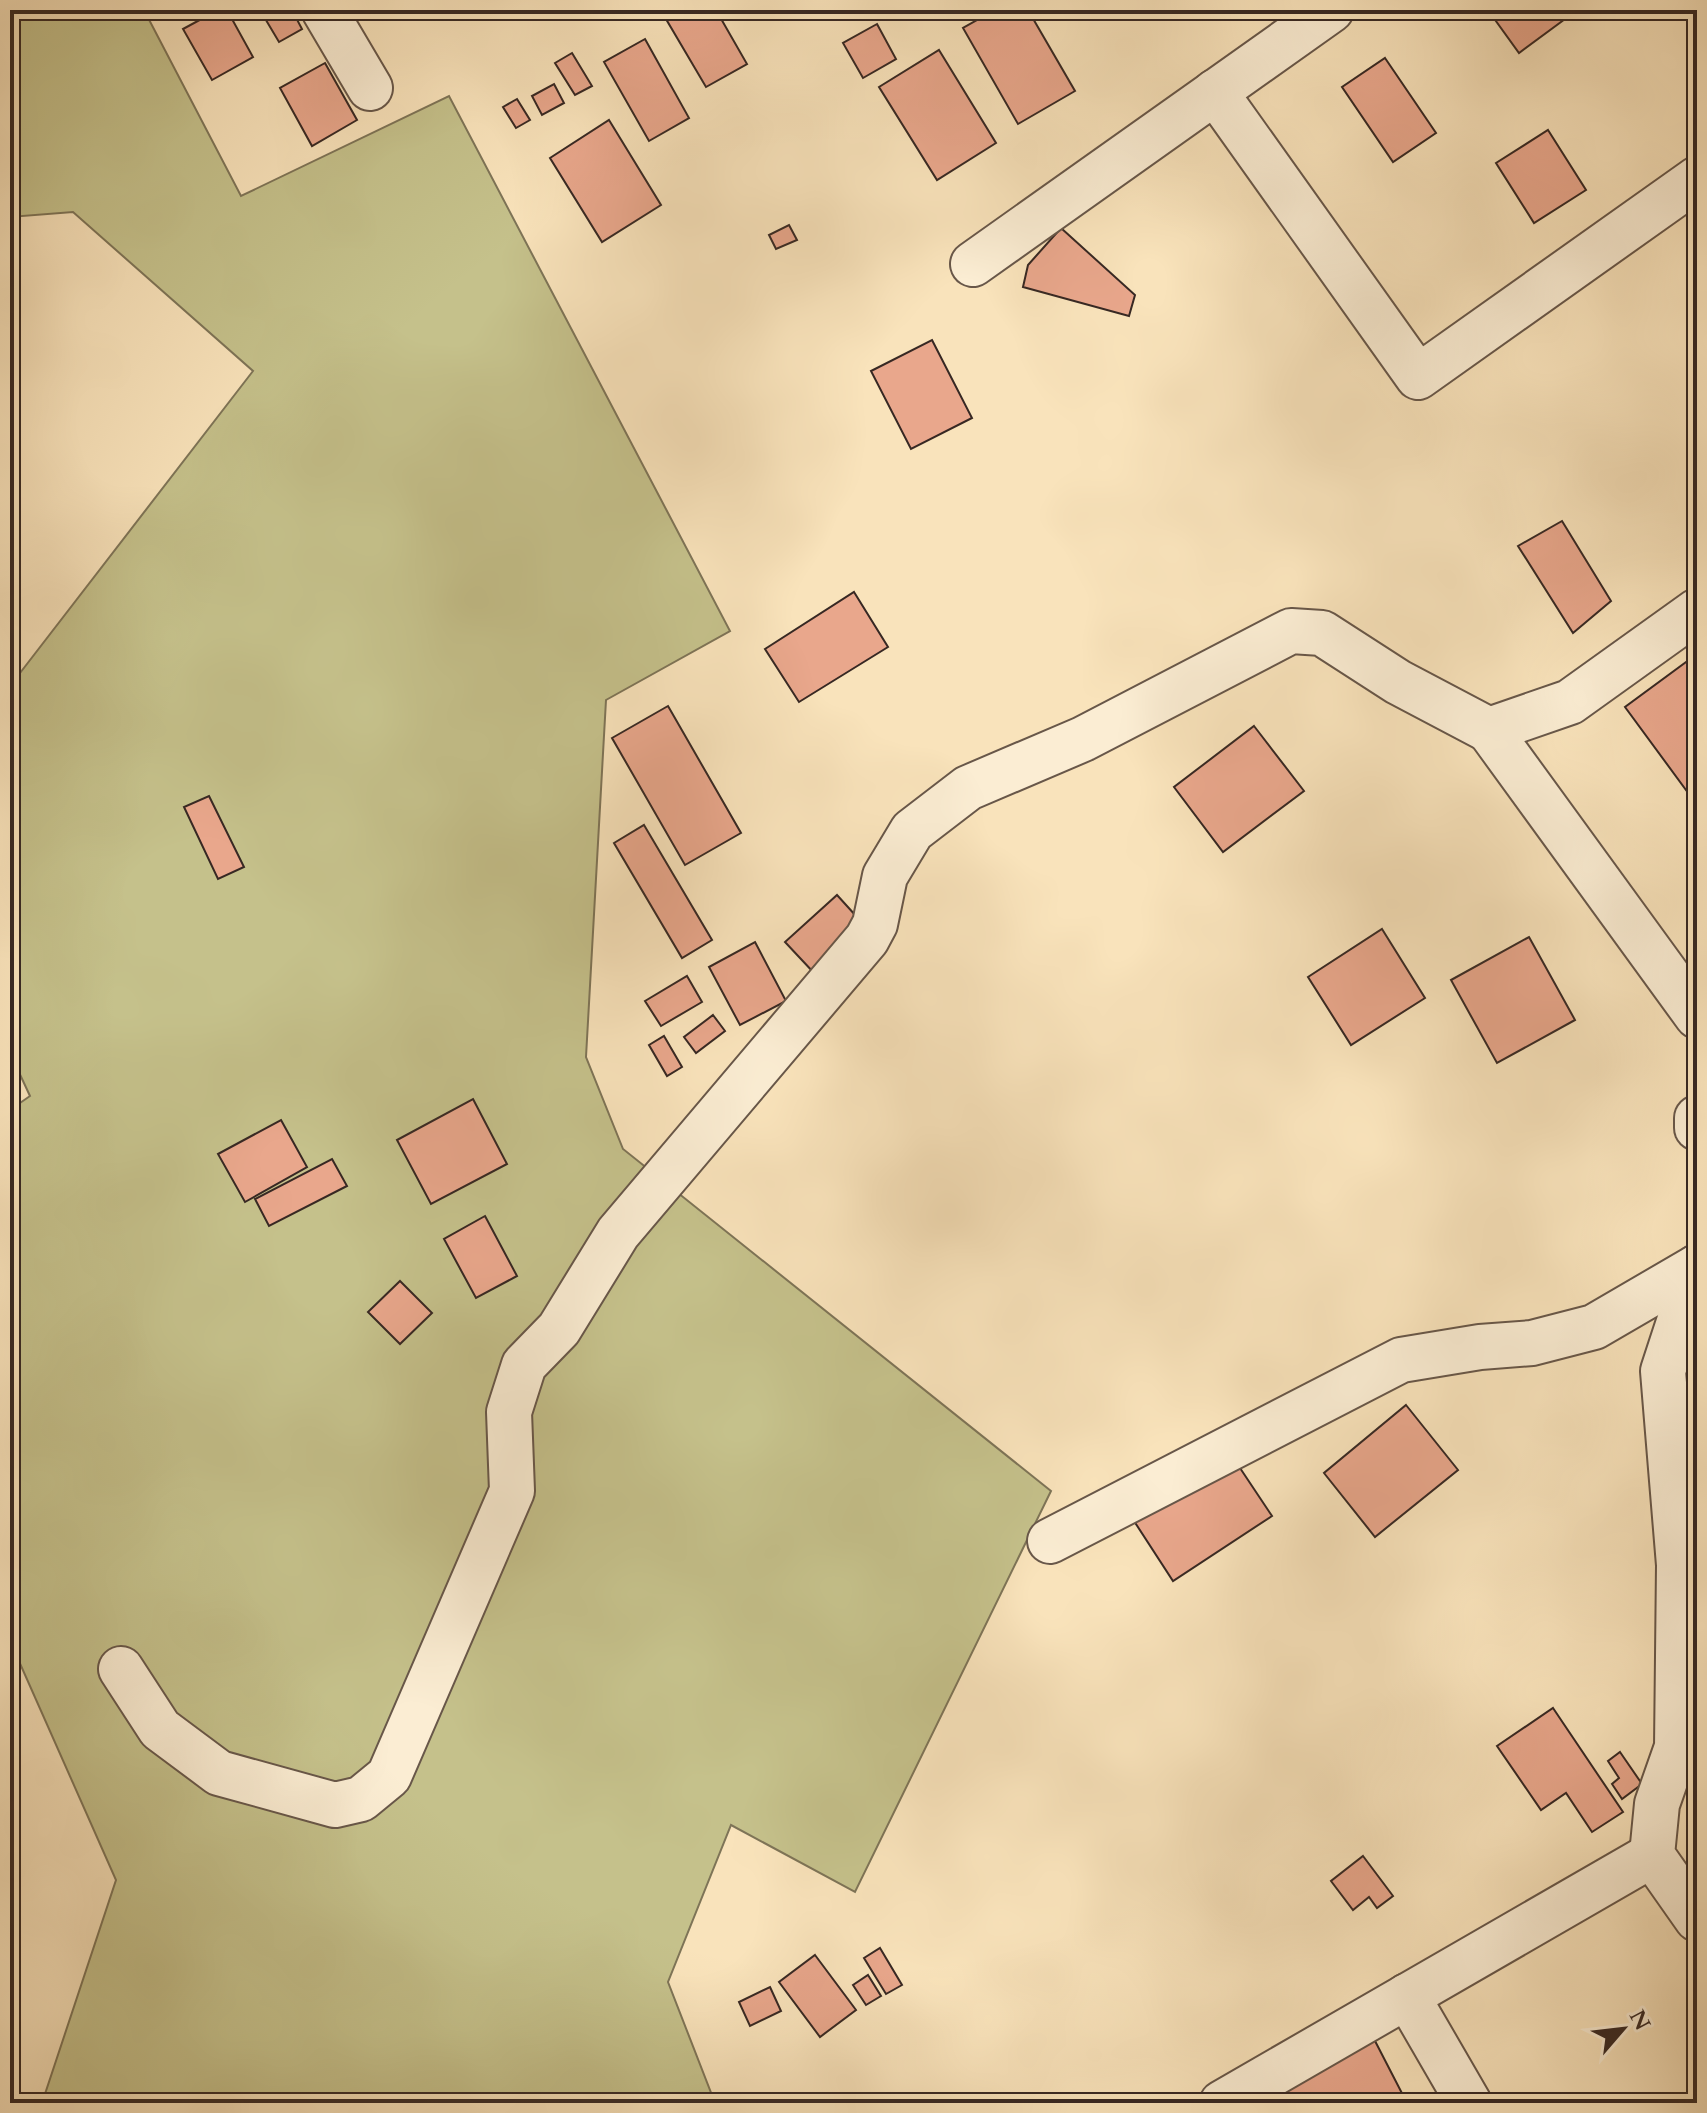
<svg xmlns="http://www.w3.org/2000/svg" width="1707" height="2113" viewBox="0 0 1707 2113" font-family="Cardo,serif">
	<rect width="100%" height="100%" fill="#f9e3bb"/>
	<filter id="stains"><feTurbulence type="fractalNoise" baseFrequency=".0025" numOctaves="4"/><feColorMatrix values="0 0 0 0 .2 0 0 0 0 .09 0 0 0 0 .02 0 0 0 .5 -.17"/></filter>
	<radialGradient id="worn" r=".72"><stop offset=".6" stop-color="#630" stop-opacity="0"/><stop offset="1" stop-color="#630" stop-opacity=".3"/></radialGradient>
	<path fill="#c5c18b" stroke="#7e7457" stroke-width="2" d="M10,10H144L241,196L449,96L730,631L606,700L586,1057L623,1149L1051,1491L855,1892L731,1825L668,1982L715,2103H42L116,1880L10,1641V1110L30,1096L10,1053V686L253,371L73,212L10,217Z"/>
	<g fill="#e9a78c" stroke="#372823" stroke-width="2">
		<path d="M218,10H227L253,57L212,80L183,29Z"/>
		<path d="M260,10H292L302,29L279,42Z"/>
		<path d="M682,10H716L747,64L706,87L666,19Z"/>
		<path d="M995,10H1028L1075,91L1018,124L963,28Z"/>
		<path d="M1194,10H1213L1198,18Z"/>
		<path d="M1488,10H1559L1565,19L1519,53Z"/>
		<path d="M1564,10H1581L1570,18Z"/>
		<path d="M877,24L896,59L863,78L843,43Z"/>
		<path d="M645,39L689,118L649,141L604,62Z"/>
		<path d="M939,50L996,143L937,180L879,87Z"/>
		<path d="M572,53L592,86L575,95L555,63Z"/>
		<path d="M1385,58L1436,133L1393,162L1342,87Z"/>
		<path d="M325,63L357,120L312,146L280,88Z"/>
		<path d="M554,84L564,103L542,115L532,96Z"/>
		<path d="M517,99L530,120L516,128L503,107Z"/>
		<path d="M609,120L661,205L602,242L550,158Z"/>
		<path d="M1548,130L1586,190L1534,223L1496,163Z"/>
		<path d="M789,225L797,240L776,249L769,235Z"/>
		<path d="M1061,228L1135,295L1129,316L1023,287L1028,265Z"/>
		<path d="M932,340L972,418L911,449L871,371Z"/>
		<path d="M1562,521L1611,601L1573,633L1518,546Z"/>
		<path d="M854,592L888,647L799,702L765,649Z"/>
		<path d="M1697,654V805L1625,707Z"/>
		<path d="M668,706L741,833L685,865L612,738Z"/>
		<path d="M1254,726L1304,791L1223,852L1174,787Z"/>
		<path d="M209,796L244,867L218,879L184,807Z"/>
		<path d="M644,825L712,940L682,958L614,843Z"/>
		<path d="M837,895L866,927L815,974L785,942Z"/>
		<path d="M1382,929L1425,998L1351,1045L1308,977Z"/>
		<path d="M1529,937L1575,1020L1497,1063L1451,980Z"/>
		<path d="M755,942L786,1001L740,1025L709,967Z"/>
		<path d="M687,976L702,1002L661,1026L645,1001Z"/>
		<path d="M713,1015L725,1031L696,1053L684,1037Z"/>
		<path d="M664,1036L682,1067L667,1076L649,1045Z"/>
		<path d="M473,1099L507,1164L431,1204L397,1140Z"/>
		<path d="M281,1120L307,1167L245,1202L218,1154Z"/>
		<path d="M332,1159L347,1186L269,1226L255,1199Z"/>
		<path d="M485,1216L517,1276L476,1298L444,1239Z"/>
		<path d="M400,1281L432,1313L400,1344L368,1312Z"/>
		<path d="M1406,1405L1458,1470L1375,1537L1324,1473Z"/>
		<path d="M1232,1456L1272,1516L1173,1581L1134,1521Z"/>
		<path d="M1553,1708L1623,1812L1592,1832L1566,1793L1541,1810L1497,1746Z"/>
		<path d="M1620,1752L1642,1784L1622,1799L1612,1784L1619,1778L1608,1761Z"/>
		<path d="M1363,1856L1393,1896L1377,1908L1369,1897L1353,1910L1331,1881Z"/>
		<path d="M880,1948L902,1985L886,1994L864,1958Z"/>
		<path d="M815,1955L856,2010L820,2037L779,1982Z"/>
		<path d="M868,1975L881,1996L866,2005L853,1985Z"/>
		<path d="M770,1987L781,2011L750,2026L739,2002Z"/>
		<path d="M1374,2039L1407,2103H1290L1281,2086Z"/>
	</g>
	<g fill="none" stroke-linecap="round" stroke-linejoin="round">
		<g stroke="#685749" stroke-width="48">
			<g id="minor">
				<path d="M324,10L370,88"/>
				<path d="M1215,92L1418,377L1697,179"/>
				<path d="M973,264L1331,10"/>
				<path d="M1489,730L1697,1016"/>
				<path d="M1697,1118V1128"/>
				<path d="M1697,1267L1663,1371L1679,1565L1677,1747L1657,1804L1652,1855L1697,1919"/>
				<path d="M1050,1541L1401,1360L1480,1347L1532,1343L1594,1327L1697,1267"/>
				<path d="M121,1669L160,1729L219,1773L335,1805L361,1799L389,1776L512,1491L509,1412L524,1365L559,1329L618,1233L867,939L875,924L885,876L912,831L968,788L1083,739L1291,631L1322,633L1398,682L1489,730L1570,702L1697,611"/>
				<path d="M1407,1996L1469,2103"/>
				<path d="M1222,2103L1652,1855"/>
			</g>
		</g>
		<use href="#minor" stroke="#fbedd3" stroke-width="44"/>
	</g>
	<rect width="1707" height="2113" fill="none" stroke="#f9e3bb" stroke-width="40"/>
	<rect x="12" y="12" width="1683" height="2089" fill="none" stroke="#372823" stroke-width="4"/>
	<rect x="20" y="20" width="1667" height="2073" fill="none" stroke="#372823" stroke-width="2"/>
	<g transform="translate(1623 2029) rotate(62)" stroke="#fbedd3" stroke-width="6" paint-order="stroke">
	<path d="M0-6L14 30L0 20L-14 30Z" fill="#372823"/>
	<text y="-12" font-size="22" font-weight="bold" text-anchor="middle" fill="#372823">N</text>
	</g>
	<rect width="100%" height="100%" filter="url(#stains)"/>
	<rect width="100%" height="100%" fill="url(#worn)"/>
</svg>
